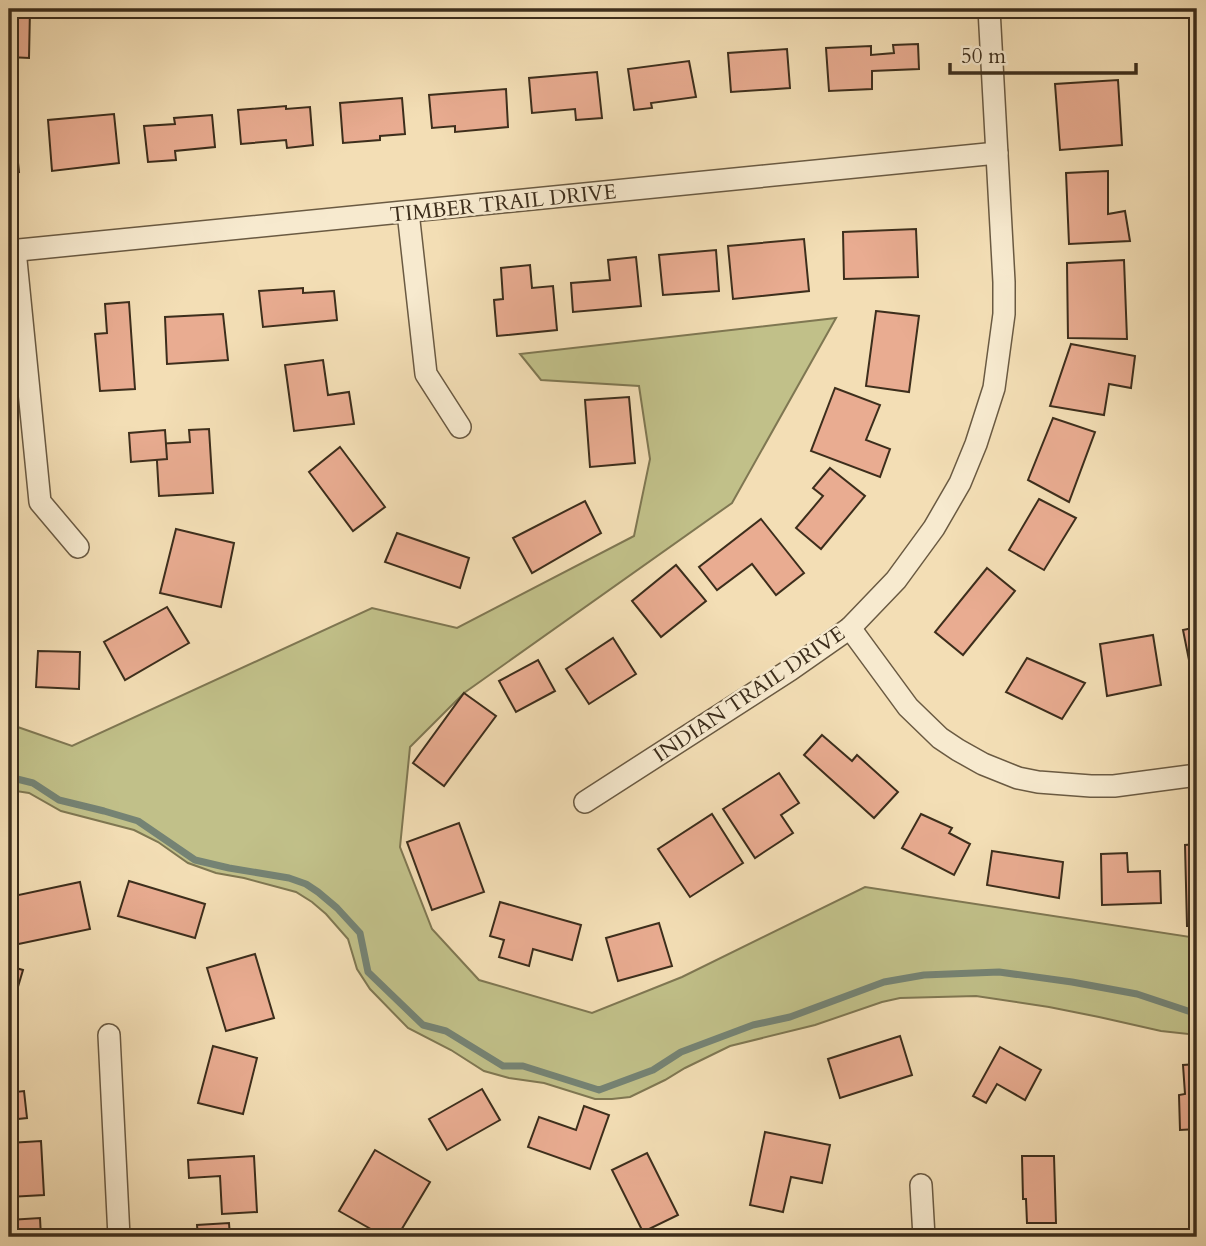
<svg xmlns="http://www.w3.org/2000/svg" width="1206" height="1246" viewBox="0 0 1206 1246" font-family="Cardo,serif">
	<rect width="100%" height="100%" fill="#f3deb5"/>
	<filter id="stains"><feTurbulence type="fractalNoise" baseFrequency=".00286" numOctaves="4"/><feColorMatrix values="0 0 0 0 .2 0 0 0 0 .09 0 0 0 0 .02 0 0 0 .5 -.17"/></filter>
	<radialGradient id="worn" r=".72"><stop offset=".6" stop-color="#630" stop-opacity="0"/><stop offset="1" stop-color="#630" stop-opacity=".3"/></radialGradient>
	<path fill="#c1c089" stroke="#7f7752" stroke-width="2" d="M836,318L732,503L464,693L410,747L400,847L432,929L479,980L592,1013L682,977L865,887L1197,938V1035L1161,1031L1099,1017L1049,1007L976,996L900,998L882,1002L815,1025L730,1046L685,1068L665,1080L630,1097L612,1099H595L544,1083L509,1078L484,1071L451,1050L408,1028L370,989L357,969L348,939L326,914L312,902L296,892L244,878L216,873L188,863L158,842L134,830L61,811L29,793L9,790V724L72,746L372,608L457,628L634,536L650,459L639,386L541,380L520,354Z"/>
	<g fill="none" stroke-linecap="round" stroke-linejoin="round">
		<path stroke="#758374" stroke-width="7" d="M9,777L33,783L59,800L104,811L138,821L195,860L229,868L289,878L306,884L318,892L337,908L360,933L368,972L423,1025L446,1031L503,1066H523L599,1090L653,1070L681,1052L753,1025L790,1017L884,982L924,975L999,972L1072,982L1137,994L1197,1014"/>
	</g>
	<g fill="#e9ac91" stroke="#3d2e1c" stroke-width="2">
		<path d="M9,9H30L29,58L9,57Z"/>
		<path d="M57,9H95L74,17L72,11L60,17Z"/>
		<path d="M878,9H913L914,12L879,14Z"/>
		<path d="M918,44L919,69L872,71V89L829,91L826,48L871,46V55L894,53L893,45Z"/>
		<path d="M787,49L790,88L731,92L728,53Z"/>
		<path d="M689,61L696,97L651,103L652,108L634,110L628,69Z"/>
		<path d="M597,72L602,118L576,120L575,109L532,113L529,78Z"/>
		<path d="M1118,80L1122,145L1060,150L1055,84Z"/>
		<path d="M506,89L508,127L455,132V126L432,128L429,95Z"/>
		<path d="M402,98L405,134L380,136V140L343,143L340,103Z"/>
		<path d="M286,106V109L310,107L313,145L287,148L286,140L241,144L238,110Z"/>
		<path d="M114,114L119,163L52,171L48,120Z"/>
		<path d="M212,115L215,147L175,151L176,160L148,162L144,126L175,124L174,118Z"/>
		<path d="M15,134L19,172L9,173V135Z"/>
		<path d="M1108,171V214L1125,211L1130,241L1069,244L1066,173Z"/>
		<path d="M916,229L918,277L844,279L843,232Z"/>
		<path d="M804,239L809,291L733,299L728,246Z"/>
		<path d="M716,250L719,291L663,295L659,255Z"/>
		<path d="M636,257L641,306L573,312L571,283L610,280L608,260Z"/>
		<path d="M1124,260L1127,339L1068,338L1067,263Z"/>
		<path d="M530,265L532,288L553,286L557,330L497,336L494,300L503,299L501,268Z"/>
		<path d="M303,288V293L334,291L337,320L263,327L259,291Z"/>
		<path d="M129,302L135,389L100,391L95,334L107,333L105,304Z"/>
		<path d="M876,311L919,316L909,392L866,386Z"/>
		<path d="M223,314L228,360L167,364L165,317Z"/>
		<path d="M1071,344L1135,356L1131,388L1109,384L1104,415L1050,406Z"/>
		<path d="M323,360L328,395L349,392L354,424L294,431L285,365Z"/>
		<path d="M835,388L880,405L866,440L890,449L880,477L811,451Z"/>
		<path d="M629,397L635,463L590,467L585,400Z"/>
		<path d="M1053,418L1095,432L1069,502L1028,480Z"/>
		<path d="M209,429L213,493L159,496L156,444L190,442L189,430Z"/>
		<path d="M165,430L167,459L131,462L129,433Z"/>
		<path d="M340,447L385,507L353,531L309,472Z"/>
		<path d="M830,468L865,496L821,549L796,528L823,496L813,488Z"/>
		<path d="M1039,499L1076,518L1044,570L1009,550Z"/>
		<path d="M585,501L601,533L532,573L513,538Z"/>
		<path d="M761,519L804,573L776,595L752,564L717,590L699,567Z"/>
		<path d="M176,529L234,543L221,607L160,593Z"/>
		<path d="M397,533L469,558L460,588L385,562Z"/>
		<path d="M676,565L706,601L661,637L632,601Z"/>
		<path d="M987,568L1015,591L963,655L935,632Z"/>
		<path d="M167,607L189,643L125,680L104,642Z"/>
		<path d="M1197,627V674L1192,675L1183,630Z"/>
		<path d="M1153,635L1161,685L1107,696L1100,644Z"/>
		<path d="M613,638L636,674L589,704L566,669Z"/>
		<path d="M38,651L80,652L79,689L36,687Z"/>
		<path d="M1027,658L1085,683L1062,719L1006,692Z"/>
		<path d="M538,660L555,691L516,712L499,681Z"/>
		<path d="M464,693L496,716L444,786L413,763Z"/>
		<path d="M822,735L852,761L857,755L898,792L874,818L804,755Z"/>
		<path d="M779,773L799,803L781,815L793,833L755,858L723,809Z"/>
		<path d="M712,814L743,863L690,897L658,849Z"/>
		<path d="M921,814L952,828L949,833L970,844L954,875L902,848Z"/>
		<path d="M459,823L484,892L432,910L407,842Z"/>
		<path d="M1197,844V926H1187L1185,845Z"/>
		<path d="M992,851L1063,862L1059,898L987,885Z"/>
		<path d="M1127,853L1128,872L1160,871L1161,903L1102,905L1101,854Z"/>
		<path d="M129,881L205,904L195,938L118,916Z"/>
		<path d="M80,882L90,929L9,946V897Z"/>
		<path d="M500,902L581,925L572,960L533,949L529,966L499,957L504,940L490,936Z"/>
		<path d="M659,923L672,966L618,981L606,938Z"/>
		<path d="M255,954L274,1018L226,1031L207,968Z"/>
		<path d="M9,966L23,970L9,1017Z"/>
		<path d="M900,1036L912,1075L840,1098L828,1059Z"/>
		<path d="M213,1046L257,1058L243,1114L198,1103Z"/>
		<path d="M1000,1047L1041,1070L1025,1100L997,1084L986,1103L973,1096Z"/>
		<path d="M9,1048H10L16,1092L24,1091L27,1118L9,1120Z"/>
		<path d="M1197,1064V1129L1180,1130L1179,1095L1185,1094L1183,1065Z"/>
		<path d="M482,1089L500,1120L447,1150L429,1119Z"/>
		<path d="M584,1106L609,1115L590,1169L528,1147L539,1117L576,1130Z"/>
		<path d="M765,1132L830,1145L822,1183L791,1177L783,1212L750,1205Z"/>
		<path d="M41,1141L44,1195L9,1197V1143Z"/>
		<path d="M375,1150L430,1182L397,1237H385L339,1211Z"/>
		<path d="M647,1153L678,1215L643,1232L612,1170Z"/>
		<path d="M1193,1154H1197V1216H1192L1190,1180H1194Z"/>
		<path d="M254,1156L257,1212L222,1214L220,1176L189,1178L188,1160Z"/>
		<path d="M1022,1156H1054L1056,1223H1027L1026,1199H1023Z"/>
		<path d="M40,1218L41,1237H9V1220Z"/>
		<path d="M229,1223L230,1237H198L197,1225Z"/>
	</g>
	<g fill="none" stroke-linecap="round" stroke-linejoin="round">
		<g stroke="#6a5a42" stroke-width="24">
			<g id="minor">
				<path d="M408,212L426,374L460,427"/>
				<path d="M15,250L40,502L78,547"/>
				<path d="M9,251L997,153"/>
				<path d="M850,628L908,707L940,738L958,750L983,764L1018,778L1038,782L1091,786H1114L1197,775"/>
				<path d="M585,802L790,670L850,628L896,580L934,528L960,483L976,444L994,388L1004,314V282L989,9"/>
				<path d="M109,1035L119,1237"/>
				<path d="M921,1185L924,1237"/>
			</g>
		</g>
		<use href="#minor" stroke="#f7eacf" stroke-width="21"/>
	</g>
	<g text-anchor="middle" stroke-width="5" stroke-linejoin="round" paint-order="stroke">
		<g font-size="21" fill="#3d2e1c" stroke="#f7eacf">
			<text transform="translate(503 203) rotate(-6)" y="7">TIMBER TRAIL DRIVE</text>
			<text transform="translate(749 694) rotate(-34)" y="7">INDIAN TRAIL DRIVE</text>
		</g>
	</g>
	<rect width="1206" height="1246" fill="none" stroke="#f3deb5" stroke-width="35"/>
	<rect x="10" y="10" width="1185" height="1225" fill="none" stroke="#3d2e1c" stroke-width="3.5"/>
	<rect x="18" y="18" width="1171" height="1211" fill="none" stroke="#3d2e1c" stroke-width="2"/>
	<path d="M950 63v10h186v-10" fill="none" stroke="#3d2e1c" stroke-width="3.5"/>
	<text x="961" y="63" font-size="21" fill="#3d2e1c" stroke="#f7eacf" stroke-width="5" paint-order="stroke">50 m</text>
	<rect width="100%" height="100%" filter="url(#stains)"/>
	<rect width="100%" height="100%" fill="url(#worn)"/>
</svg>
